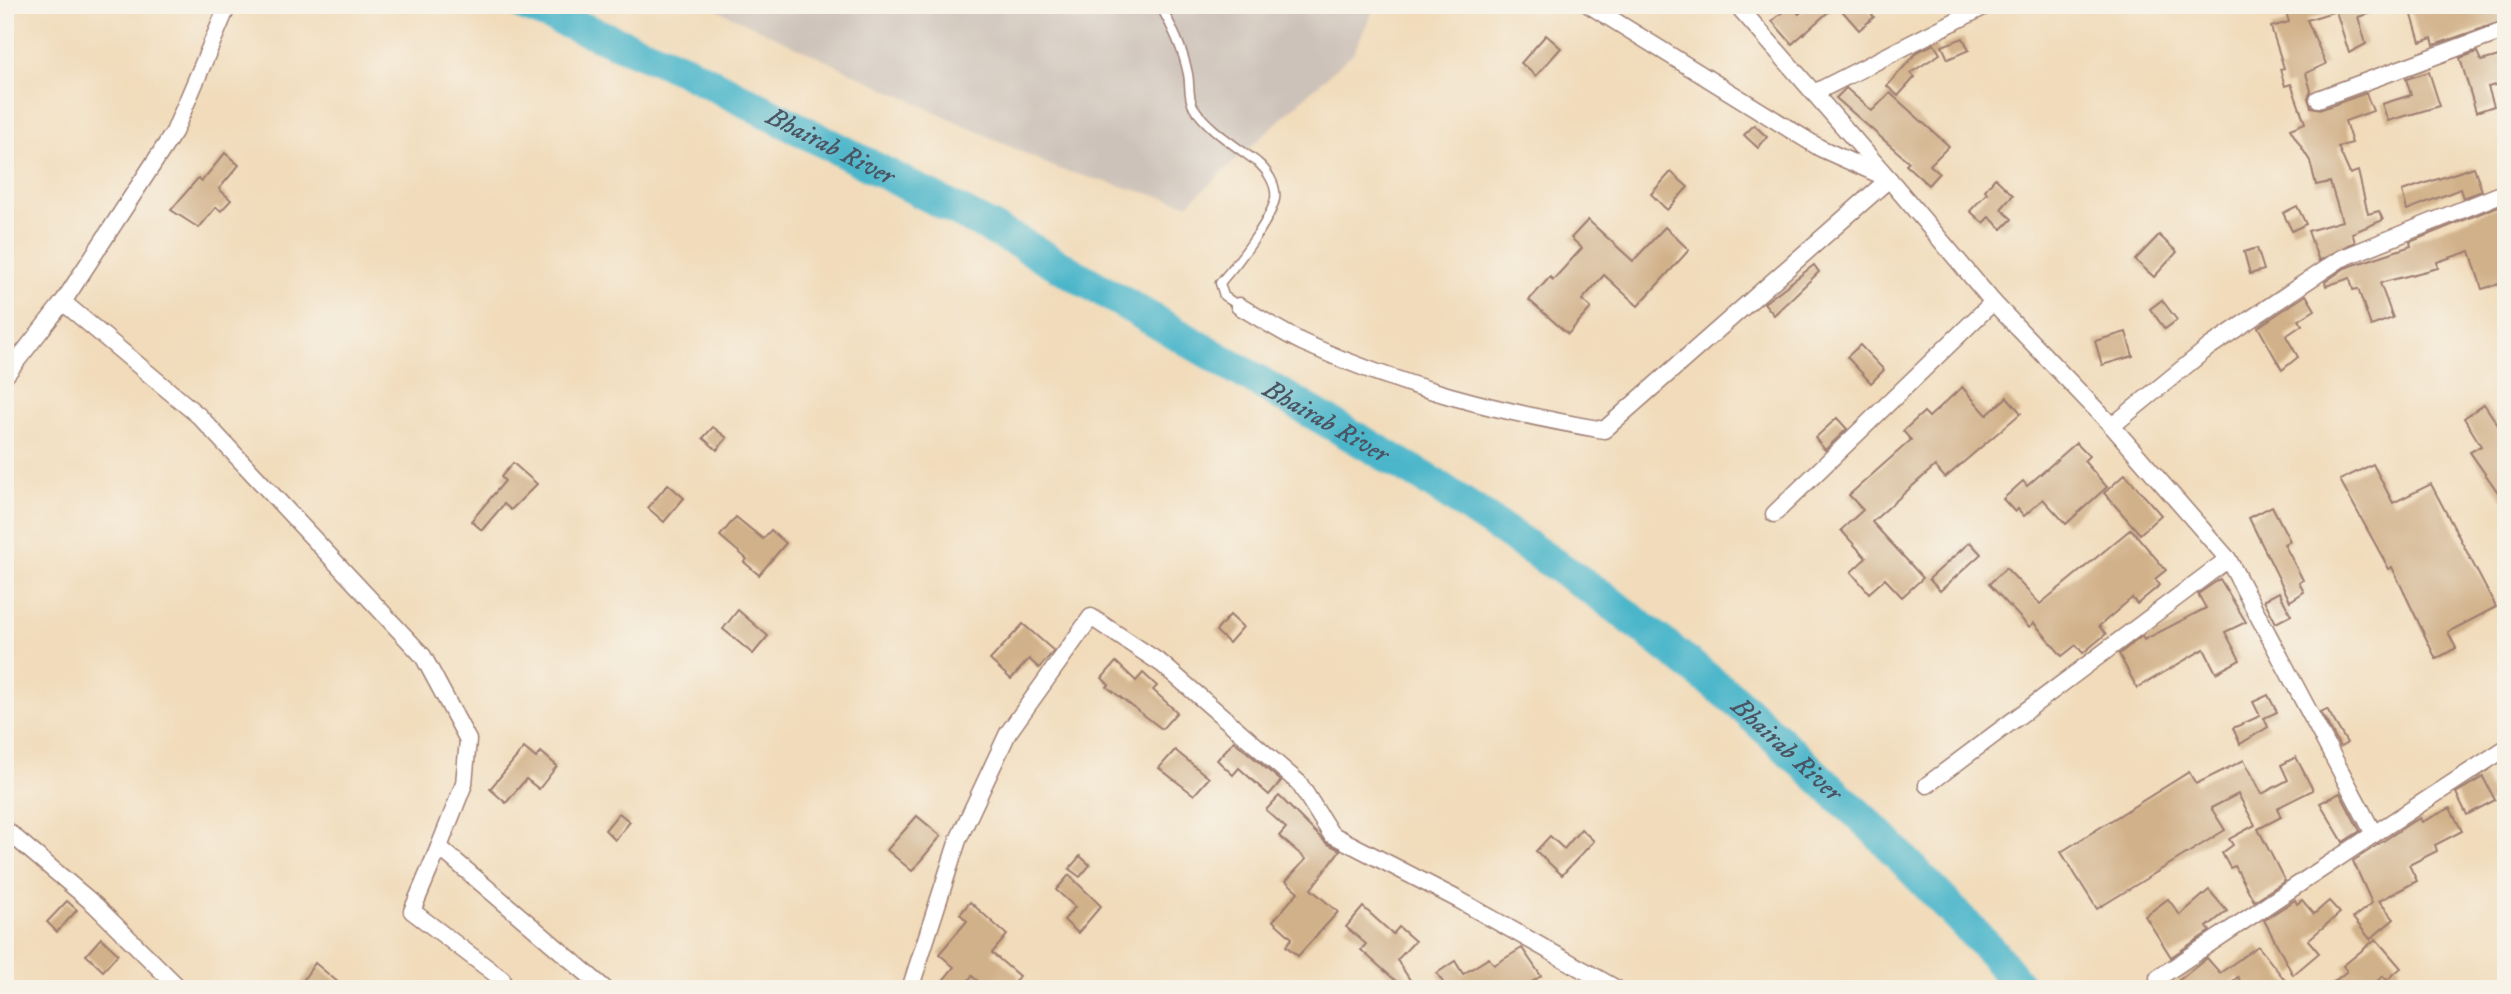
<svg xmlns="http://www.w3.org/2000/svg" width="2511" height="994" viewBox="0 0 2511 994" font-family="'IM FELL DW Pica',serif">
	<rect width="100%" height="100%" fill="#f7f3e8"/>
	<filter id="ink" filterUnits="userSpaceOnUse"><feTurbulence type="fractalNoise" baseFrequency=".0143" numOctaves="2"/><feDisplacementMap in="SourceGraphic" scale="14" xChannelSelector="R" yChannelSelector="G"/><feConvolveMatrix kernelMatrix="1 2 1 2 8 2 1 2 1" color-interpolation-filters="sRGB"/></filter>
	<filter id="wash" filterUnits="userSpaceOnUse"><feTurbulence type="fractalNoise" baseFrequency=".00686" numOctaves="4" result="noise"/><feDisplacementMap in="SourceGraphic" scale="28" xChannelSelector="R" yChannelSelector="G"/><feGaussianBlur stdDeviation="1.57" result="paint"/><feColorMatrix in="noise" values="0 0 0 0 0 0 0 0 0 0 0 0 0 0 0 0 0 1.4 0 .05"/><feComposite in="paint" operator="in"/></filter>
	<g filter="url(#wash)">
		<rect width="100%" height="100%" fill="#f1dbba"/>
		<path fill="#cdc2b9" d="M707,5H1376L1353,53L1188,204L1058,169Z"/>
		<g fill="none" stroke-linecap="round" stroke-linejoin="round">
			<path stroke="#4cb6ca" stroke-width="33" id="s1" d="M524,5L683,69L1022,244L1425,478L1602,596L1736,701L1874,829L1991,951L2021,989"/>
		</g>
		<g id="blocks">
			<g fill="#d1b189">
				<path d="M1791,5L1799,14L1809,5H1836L1792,44L1772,21Z"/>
				<path d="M1837,5H1863L1874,17L1859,30Z"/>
				<path d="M2284,5H2384V9L2358,17L2366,44L2349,53L2336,11L2307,20L2326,64L2306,73L2311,91L2308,98L2311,107L2322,109L2366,93L2373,111L2345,121L2352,143L2338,147L2350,174L2358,171L2368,214L2379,211L2383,220L2352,233L2355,242L2319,261L2308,231L2342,221L2330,182L2316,185L2310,161L2290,129L2305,123L2291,84L2285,86L2280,69L2284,68L2271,27L2289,22Z"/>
				<path d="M2409,5H2506V20L2434,45L2432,38L2420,42Z"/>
				<path d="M1546,35L1561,48L1536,76L1521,63Z"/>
				<path d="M1963,38L1969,50L1948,59L1942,46Z"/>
				<path d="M1934,44L1940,54L1910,73L1915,77L1898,96L1887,86L1917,52Z"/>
				<path d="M2477,52L2481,61L2506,54V82L2488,87L2494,106L2476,112L2460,58Z"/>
				<path d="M2429,72L2440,106L2388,121L2382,104L2411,95L2406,79Z"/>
				<path d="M1846,88L1872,111L1890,93L1949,146L1930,165L1939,173L1928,185L1906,165L1909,162L1836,98Z"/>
				<path d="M1754,125L1767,137L1758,148L1744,135Z"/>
				<path d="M225,153L239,165L219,189L231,200L221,211L216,207L199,228L171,210L198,178L202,181Z"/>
				<path d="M2474,167L2482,191L2463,198L2460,189L2407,210L2402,191Z"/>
				<path d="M1671,172L1688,187L1667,210L1651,194Z"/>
				<path d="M1995,178L2013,195L2001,209L2012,219L2002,229L1989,217L1983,223L1970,211L1987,193L1985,190Z"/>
				<path d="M2506,203V282L2482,289L2470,251L2437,262L2438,268L2380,283L2393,318L2371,326L2358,289L2353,290L2350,278L2326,286L2325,282L2345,268L2411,246L2410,242Z"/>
				<path d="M2297,206L2306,224L2292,231L2283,213Z"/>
				<path d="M1588,220L1633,261L1665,227L1689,250L1638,306L1604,275L1582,300L1591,308L1568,334L1529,300L1550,277L1553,280L1582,248L1571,238Z"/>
				<path d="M2159,235L2177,252L2154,277L2135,260Z"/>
				<path d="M2257,248L2264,270L2250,274L2244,252Z"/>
				<path d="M1814,265L1819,272L1774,315L1764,303Z"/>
				<path d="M2306,295L2315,310L2299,320L2302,325L2286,336L2298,357L2282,370L2258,327Z"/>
				<path d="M2162,300L2177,320L2165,329L2150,309Z"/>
				<path d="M2126,332L2133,356L2102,365L2095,341Z"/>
				<path d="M1860,345L1884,370L1871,383L1847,357Z"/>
				<path d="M1962,387L1987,415L2007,397L2021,413L1945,478L1935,466L1872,522L1923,578L1902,597L1885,579L1869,593L1851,572L1866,558L1841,530L1863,510L1849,495L1911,440L1903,431L1924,412L1929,417Z"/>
				<path d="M2484,404L2506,437V504L2470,452L2481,446L2464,418Z"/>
				<path d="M1837,418L1847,429L1825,450L1815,438Z"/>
				<path d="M713,427L727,438L717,450L703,438Z"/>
				<path d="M2076,443L2089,456L2084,461L2107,487L2066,524L2043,499L2024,516L2018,509L2015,512L2003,499L2023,481L2027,486Z"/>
				<path d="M513,463L537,484L511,510L504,504L482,530L471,521L505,481L501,477Z"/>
				<path d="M2373,464L2393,503L2431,484L2496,607L2448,632L2456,648L2436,659L2392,567L2389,569L2340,480Z"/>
				<path d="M2125,474L2161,515L2140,534L2104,493Z"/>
				<path d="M668,484L684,498L664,522L648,508Z"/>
				<path d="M2272,506L2290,541L2284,544L2303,580L2299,583L2304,592L2290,601L2249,518Z"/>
				<path d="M736,517L763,539L771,530L786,543L759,575L744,562L747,559L720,536Z"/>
				<path d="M2131,529L2166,570L2155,579L2160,585L2137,604L2132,598L2099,626L2106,634L2083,653L2076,645L2062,656L2034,623L2029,627L1989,584L2006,568L2040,604Z"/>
				<path d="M1970,542L1981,554L1940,591L1929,579Z"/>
				<path d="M2220,579L2246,622L2225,632L2240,660L2216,673L2204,649L2137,688L2119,654L2142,636L2144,640L2206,608L2198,594Z"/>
				<path d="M2279,592L2291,615L2276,623L2264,600Z"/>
				<path d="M738,610L768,636L753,654L723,629Z"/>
				<path d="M1230,615L1243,627L1229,643L1216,631Z"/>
				<path d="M1023,624L1054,651L1039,668L1029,659L1011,679L990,660Z"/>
				<path d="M1116,662L1136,681L1143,673L1157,686L1153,690L1177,712L1162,729L1107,687L1109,685L1102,678Z"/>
				<path d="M2268,695L2277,712L2264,718L2268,727L2240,744L2233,728L2260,716L2253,702Z"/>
				<path d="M2327,709L2347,743L2340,747L2321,712Z"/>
				<path d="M1234,741L1281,781L1269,795L1239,768L1233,775L1217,760Z"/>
				<path d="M524,748L536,758L541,752L557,766L539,789L526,779L506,803L490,789Z"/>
				<path d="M1175,750L1209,778L1194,795L1159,768Z"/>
				<path d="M2296,757L2313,790L2277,808L2281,817L2258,829L2285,881L2254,901L2235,866L2230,868L2222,853L2233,845L2229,839L2255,825L2238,794L2211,808L2225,830L2097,909L2061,852L2189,772L2196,784L2244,760L2262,794L2288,780L2281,765Z"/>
				<path d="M2483,777L2495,800L2467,815L2456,793Z"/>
				<path d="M2340,793L2360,831L2343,842L2320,803Z"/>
				<path d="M1279,796L1326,843L1340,850L1311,889L1338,912L1298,956L1286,946L1292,938L1273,921L1298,892L1286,881L1306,859L1279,836L1286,828L1266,810Z"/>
				<path d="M2450,808L2462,831L2435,845L2437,851L2409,865L2417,881L2379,901L2394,919L2370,939L2353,918L2372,903L2353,861L2412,822L2420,818L2422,822Z"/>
				<path d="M619,813L630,822L615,840L605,830Z"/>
				<path d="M917,816L941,836L912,871L887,850Z"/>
				<path d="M1581,829L1594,841L1562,875L1536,851L1550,836L1564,849Z"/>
				<path d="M1080,856L1090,865L1080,877L1069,869Z"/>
				<path d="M1069,875L1101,906L1078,933L1064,920L1075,907L1056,890Z"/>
				<path d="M2209,890L2227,911L2207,927L2210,931L2171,957L2145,916L2168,899L2180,915Z"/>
				<path d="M2295,900L2297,904L2302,900L2314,914L2329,901L2340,913L2308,940L2319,953L2293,975L2264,920Z"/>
				<path d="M67,901L77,910L57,932L47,922Z"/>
				<path d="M970,902L1007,935L992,953L1019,976L1009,989H987L972,976L961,989H936L954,967L939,954L967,921L960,914Z"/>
				<path d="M1363,907L1393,934L1399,927L1415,941L1397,960L1416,989H1405L1361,950L1366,944L1346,927Z"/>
				<path d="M101,938L118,954L103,971L86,955Z"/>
				<path d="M2376,939L2401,968L2387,980L2383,976L2368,989H2325L2347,971L2343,966Z"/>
				<path d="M2258,946L2292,989H2244L2238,977L2229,984L2233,989H2168L2207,958L2220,973Z"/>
				<path d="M1522,948L1541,976L1521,989H1440L1445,986L1437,973L1455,961L1463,974L1489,958L1494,965Z"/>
				<path d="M315,963L346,989H297Z"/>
			</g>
		</g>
	</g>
	<g filter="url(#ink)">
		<use href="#blocks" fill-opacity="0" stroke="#9e7d72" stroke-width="2"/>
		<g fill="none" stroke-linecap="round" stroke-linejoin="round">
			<g stroke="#9e7d72" stroke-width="11">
				<path id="lane" d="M1160,5C1172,27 1183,49 1188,74C1190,83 1188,97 1193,106C1207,129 1236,146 1257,162C1267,170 1277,185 1275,199C1270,222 1236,265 1220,283L1224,296L1239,306"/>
			</g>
			<g stroke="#9e7d72" stroke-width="19">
				<g id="street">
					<path d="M1589,5L1820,148L1889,179L1737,5"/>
					<path d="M1814,93L1987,5"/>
					<path d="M2318,99L2506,30"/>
					<path d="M63,302L199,416L423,656L468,740L464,784L439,847L605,989"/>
					<path d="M1239,306C1260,318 1281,332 1304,343C1401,387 1499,412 1604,430L1889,179L1993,302"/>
					<path d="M5,376L63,302L174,132L228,5"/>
					<path d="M1774,514L1993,302L2112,426"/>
					<path d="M2228,559L2374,834L2506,748"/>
					<path d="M1927,785L2228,559L2112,426L2209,347L2340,259L2506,192"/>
					<path d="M5,829L95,905L180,989"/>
					<path d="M439,847L412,911L502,979L501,989"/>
					<path d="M2158,978L2374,834"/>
					<path d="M910,989L958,840L1008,733L1091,617L1162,664L1299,783L1331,834L1459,900L1617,989"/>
				</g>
			</g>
			<use href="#lane" stroke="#fff" stroke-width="8"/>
			<use href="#street" stroke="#fff" stroke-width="16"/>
		</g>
	</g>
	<g text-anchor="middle" stroke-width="5" stroke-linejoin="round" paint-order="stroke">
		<g font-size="26" font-style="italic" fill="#4b5463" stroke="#f7f3e8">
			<text dy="9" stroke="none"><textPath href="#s1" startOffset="338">Bhairab River</textPath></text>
			<text dy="9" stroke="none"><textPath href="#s1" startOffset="905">Bhairab River</textPath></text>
			<text dy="9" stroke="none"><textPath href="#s1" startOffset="1472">Bhairab River</textPath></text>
		</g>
	</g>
	<rect width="2511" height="994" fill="none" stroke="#f7f3e8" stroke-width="28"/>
</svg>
